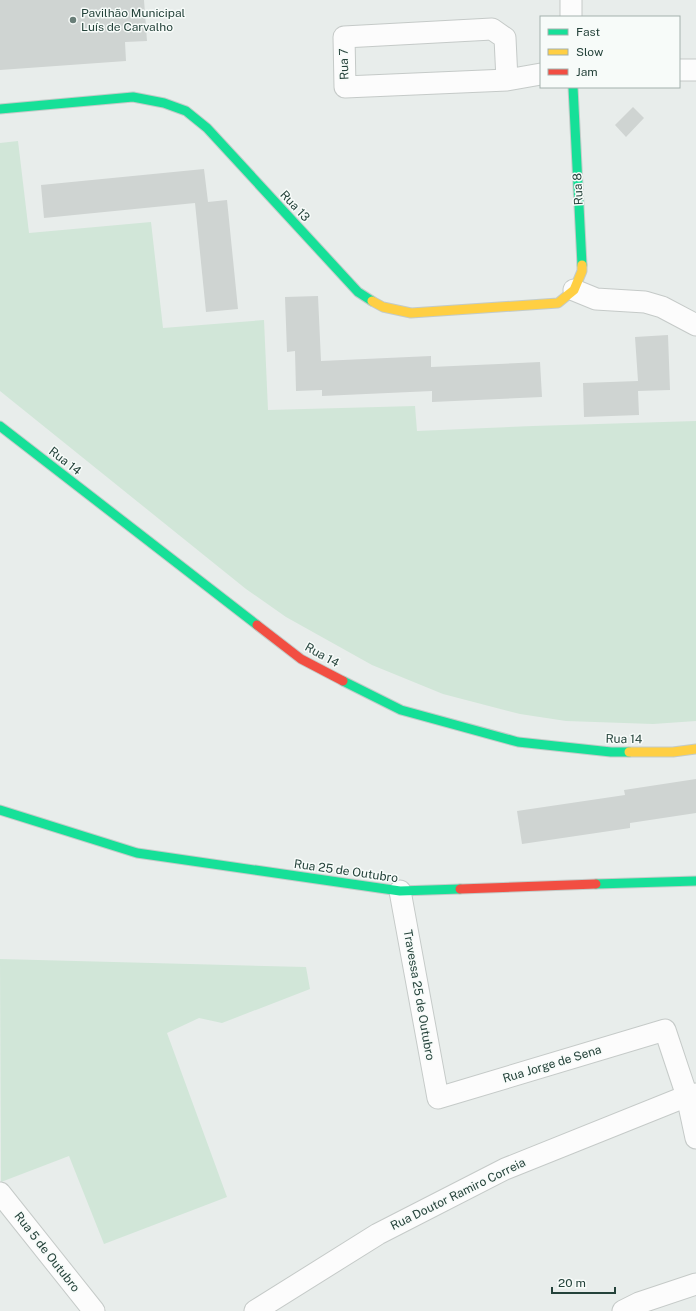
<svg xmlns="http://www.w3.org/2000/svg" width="696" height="1311" viewBox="0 0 696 1311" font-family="'Public Sans',sans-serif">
	<rect width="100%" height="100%" fill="#e8edeb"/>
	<g fill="#d1e6d8">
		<path d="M18,141L29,233L151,222L163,328L264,320L268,410L415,406L417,431L533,426L696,421V721L653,724L566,721L520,714L443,694L372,665L286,617L246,589L0,391V143Z"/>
		<path d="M0,959L306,967L310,989L222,1023L199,1018L167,1033L227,1197L104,1244L69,1156L1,1182Z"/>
	</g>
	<g fill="#cfd4d2">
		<path d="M0,0H144L147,41L125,42L126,61L0,70Z"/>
		<path d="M633,107L644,118L626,137L615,125Z"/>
		<path d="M204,169L208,202L227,200L238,309L206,312L195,203L44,218L41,185Z"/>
		<path d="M318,296L321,361L431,356V367L540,362L542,397L432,402V391L322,396V390L296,391L295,351L287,352L285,297Z"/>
		<path d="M668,335L670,390L638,391L639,415L584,417L583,383L638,381L635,337Z"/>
		<path d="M696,779V813L630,823V828L522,844L517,811L625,795L624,790Z"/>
	</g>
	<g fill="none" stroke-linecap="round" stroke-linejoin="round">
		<g stroke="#c5cac8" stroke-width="23">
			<g id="street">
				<path d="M571,0V17"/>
				<path d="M679,70H696"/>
				<path d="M507,80L505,38L492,29L344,37L345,87L507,80L541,74"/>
				<path d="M574,290L596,299L645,302L662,307L696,325"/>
				<path d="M400,891L438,1098L665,1030L687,1096L696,1138"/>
				<path d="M0,1193L94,1311"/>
				<path d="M255,1311L378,1234L505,1169L687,1096L696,1094"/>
				<path d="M623,1311L639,1303L696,1284"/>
			</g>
		</g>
		<g stroke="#c3cbc8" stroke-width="11">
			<g id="fast">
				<path d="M573,87L582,265"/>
				<path d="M0,109L133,97L164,103L186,111L207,128L358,292L372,301"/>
				<path d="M0,426L257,625"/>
				<path d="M343,681L401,710L518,742L611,752H629"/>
				<path d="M0,810L137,853L400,891L460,889"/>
				<path d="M596,884L696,881"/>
			</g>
		</g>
		<g stroke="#c3cbc8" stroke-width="11">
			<g id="slow">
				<path d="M372,301L383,307L411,313L558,303L574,290L582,271V265"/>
				<path d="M629,752H673L696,749"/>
			</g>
		</g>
		<g stroke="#c3cbc8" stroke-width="11">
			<g id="jam">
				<path d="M257,625L301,659L343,681"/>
				<path d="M460,889L596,884"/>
			</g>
		</g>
		<use href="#street" stroke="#fcfcfc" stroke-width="21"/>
		<use href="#fast" stroke="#16e098" stroke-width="9"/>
		<use href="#slow" stroke="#ffcf43" stroke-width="9"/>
		<use href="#jam" stroke="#f24e42" stroke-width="9"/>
	</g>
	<circle fill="#697e78" stroke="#f7fbf9" stroke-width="1.5" cx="73" cy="20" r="4"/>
	<g text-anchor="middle" stroke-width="3" stroke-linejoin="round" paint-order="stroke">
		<g font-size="12" fill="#24423a" stroke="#f7fbf9" text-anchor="start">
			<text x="81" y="17">Pavilhão Municipal<tspan x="81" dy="14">Luís de Carvalho</tspan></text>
		</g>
		<g font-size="12" fill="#24423a" stroke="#f7fbf9">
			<text transform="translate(344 64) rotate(-92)" y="4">Rua 7</text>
			<text transform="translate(578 189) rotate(-93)" y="4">Rua 8</text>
			<text transform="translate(295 206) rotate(47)" y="4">Rua 13</text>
			<text transform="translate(65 461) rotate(38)" y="4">Rua 14</text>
			<text transform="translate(322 655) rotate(29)" y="4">Rua 14</text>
			<text transform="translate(624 739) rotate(1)" y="4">Rua 14</text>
			<text transform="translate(346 871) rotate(8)" y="4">Rua 25 de Outubro</text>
			<text transform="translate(419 995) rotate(80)" y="4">Travessa 25 de Outubro</text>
			<text transform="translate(552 1064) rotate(-17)" y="4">Rua Jorge de Sena</text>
			<text transform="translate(458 1194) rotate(-26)" y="4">Rua Doutor Ramiro Correia</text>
			<text transform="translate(47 1252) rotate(52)" y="4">Rua 5 de Outubro</text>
		</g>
	</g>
	<rect x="540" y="16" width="140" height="72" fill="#f7fbf9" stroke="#a3b1ad"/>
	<rect x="548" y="29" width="20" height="6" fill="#16e098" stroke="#a3b1ad"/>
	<text x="576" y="36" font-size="12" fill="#24423a">Fast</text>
	<rect x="548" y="49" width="20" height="6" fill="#ffcf43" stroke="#a3b1ad"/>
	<text x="576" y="56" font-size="12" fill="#24423a">Slow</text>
	<rect x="548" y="69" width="20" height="6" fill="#f24e42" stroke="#a3b1ad"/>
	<text x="576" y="76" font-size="12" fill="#24423a">Jam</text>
	<path d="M552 1287v6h63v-6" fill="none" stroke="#24423a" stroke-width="2"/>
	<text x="558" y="1287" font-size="12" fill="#24423a" stroke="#f7fbf9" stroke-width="3" paint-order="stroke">20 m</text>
</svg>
